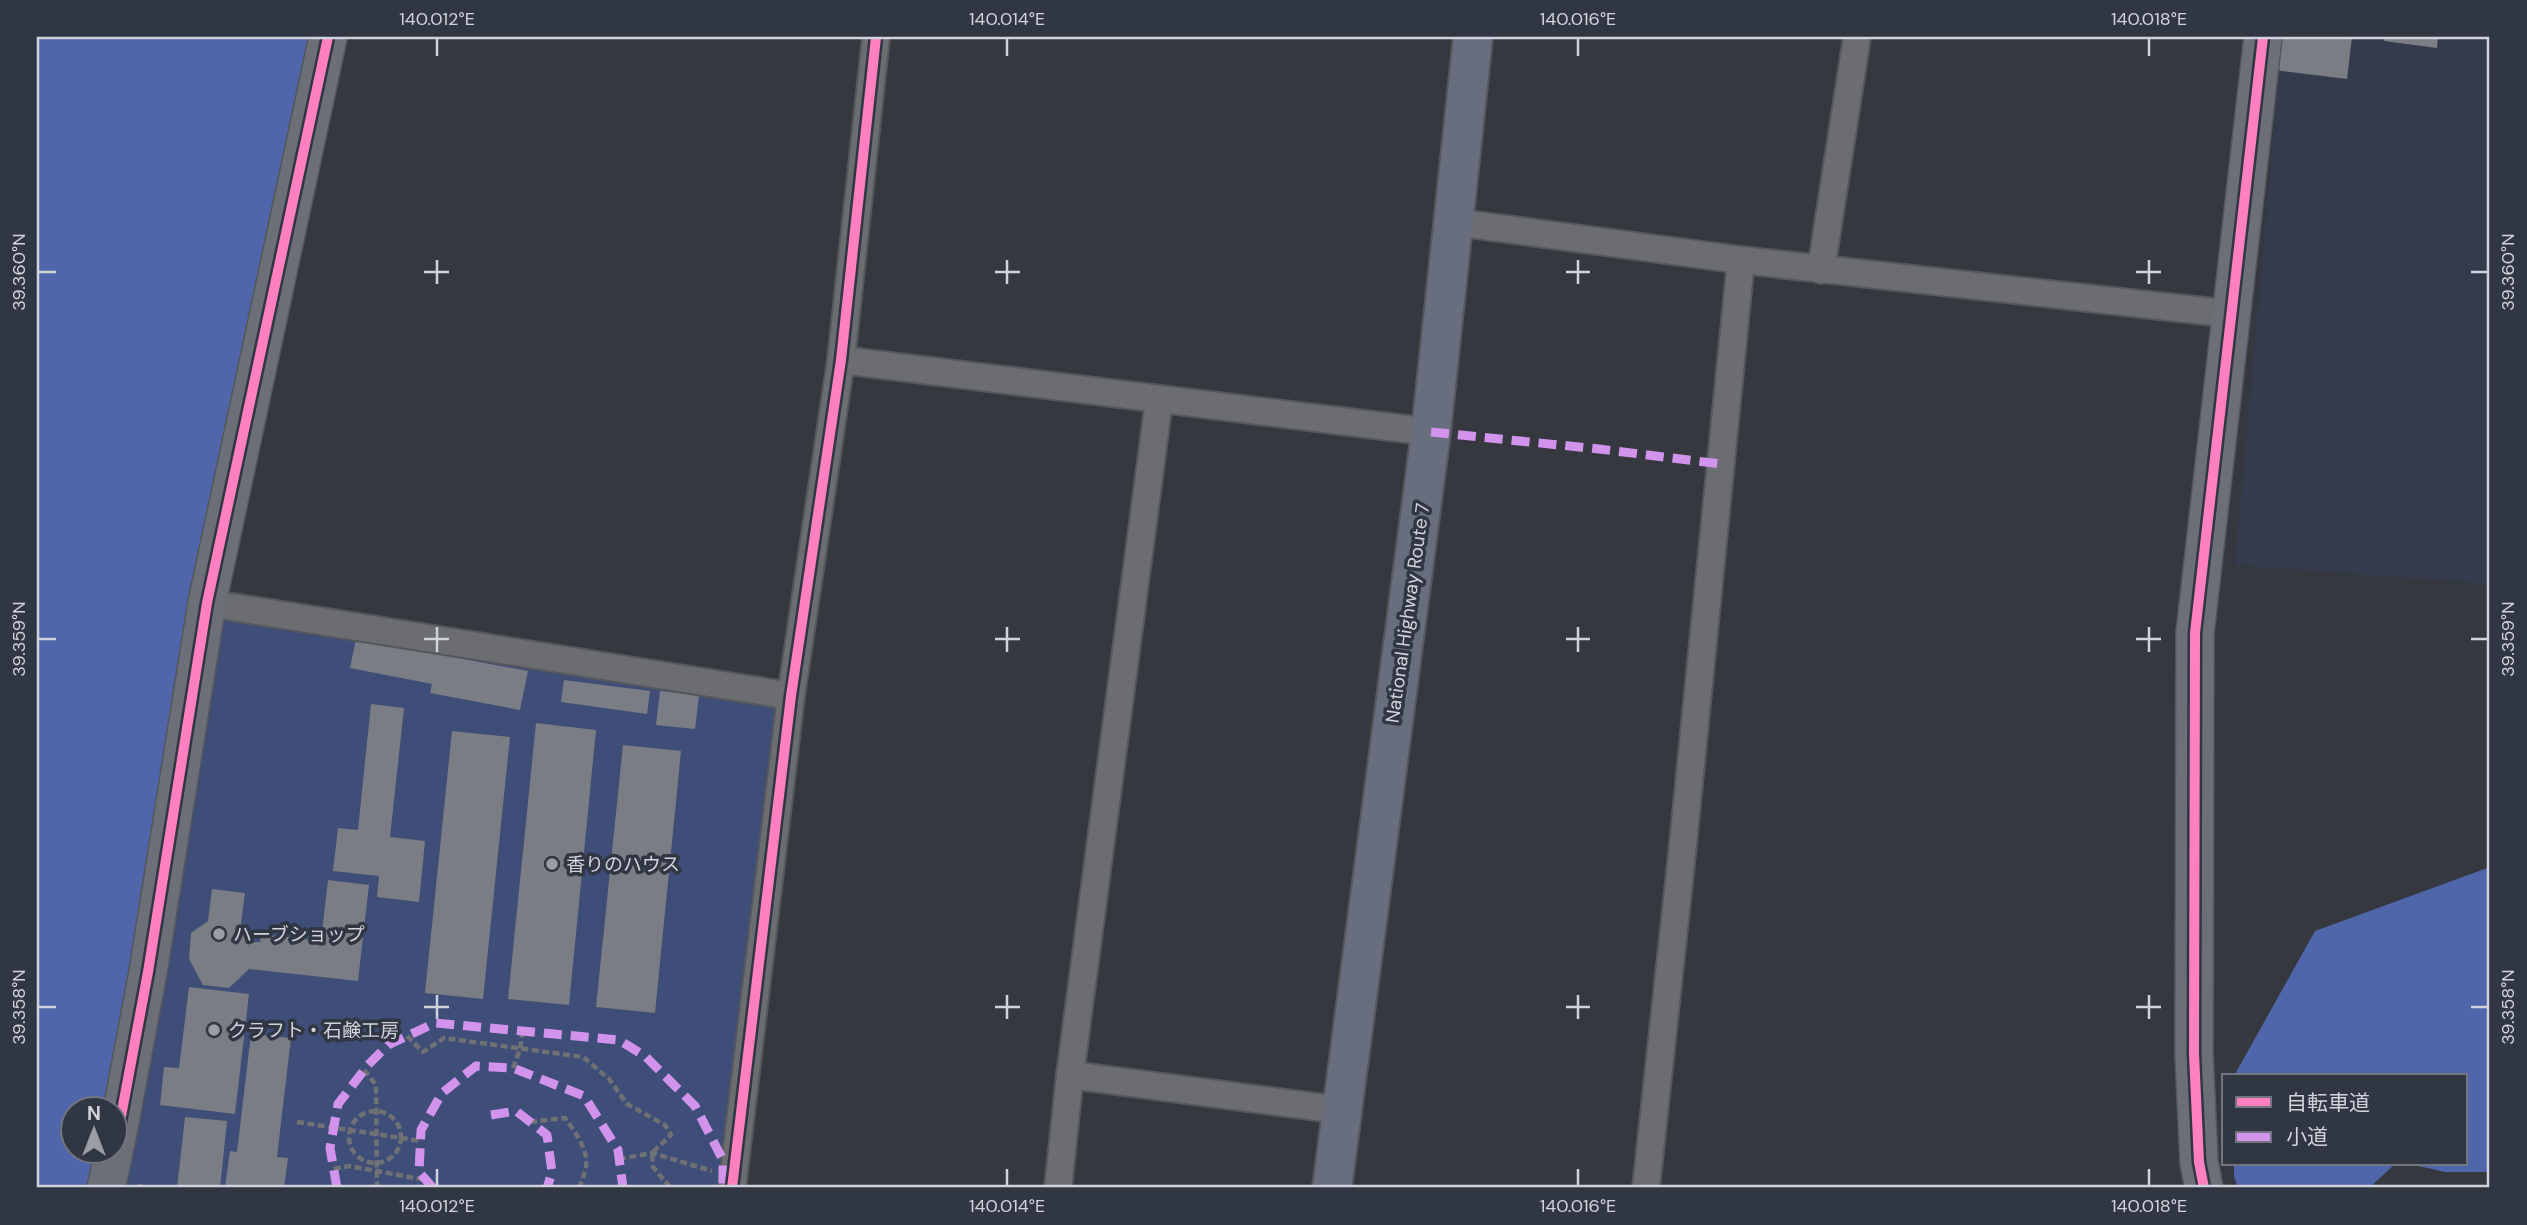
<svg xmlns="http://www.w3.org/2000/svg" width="2527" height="1225" viewBox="0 0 2527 1225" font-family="'DM Sans','Noto Sans JP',sans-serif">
	<rect width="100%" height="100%" fill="#35383f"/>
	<path fill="#343b4c" d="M2282,37H2490V584L2235,565Z"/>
	<path fill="#3f4e78" d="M215,614L691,694L784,704L725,1188H117Z"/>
	<g fill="#4f66aa">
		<path d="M37,37H316L110,1109L74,1110V1152H102L95,1188H37Z"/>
		<path d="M2490,867V1172H2445L2410,1164H2466V1076H2234L2315,931Z"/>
		<path d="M2234,1164H2395L2369,1188H2238L2234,1176Z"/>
	</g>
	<g fill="#7a7d83">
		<path d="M2277,37H2352L2347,79L2273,70Z"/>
		<path d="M2384,37H2438L2437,48L2384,41Z"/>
		<path d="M356,639L528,671L520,710L430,693L432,684L350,668Z"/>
		<path d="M564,680L650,691L647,714L561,702Z"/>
		<path d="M660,691L699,695L695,729L656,725Z"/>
		<path d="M371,704L404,708L390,837L425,841L419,902L377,897L379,876L333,871L338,828L358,830Z"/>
		<path d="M536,723L596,730L569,1005L508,999Z"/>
		<path d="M452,731L510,737L483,999L425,993Z"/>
		<path d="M623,745L681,751L655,1013L596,1007Z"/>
		<path d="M328,880L369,885L358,981L249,969L229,988L203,985L189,959L191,933L208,921L212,889L245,893L241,924L253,942H260L261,934L321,941Z"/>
		<path d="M189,987L249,994L235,1114L160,1105L164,1067L179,1068Z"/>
		<path d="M251,1034L291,1038L277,1157L288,1158L284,1188H225L230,1151L237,1152Z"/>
		<path d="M185,1117L227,1121L220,1188H177Z"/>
		<path d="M139,1184L156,1187V1188H138Z"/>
	</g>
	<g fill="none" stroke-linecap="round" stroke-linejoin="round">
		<g stroke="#54575c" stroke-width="30">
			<g id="street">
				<path d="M1453,222L1741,260L2232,314"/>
				<path d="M1821,270L1857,37"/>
				<path d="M841,360L1431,432"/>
				<path d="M207,603L791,696"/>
				<path d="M1070,1075L1340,1110"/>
				<path d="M732,1188L791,696L841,360L876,37"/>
				<path d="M1058,1188L1070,1075L1159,401"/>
				<path d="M1646,1188L1682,854L1741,260"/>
			</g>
		</g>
		<g stroke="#54575c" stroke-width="40">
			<g id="secondary">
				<path d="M116,1143L148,972L207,603L328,37"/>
				<path d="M106,1188L114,1152"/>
				<path d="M2204,1188L2199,1162L2194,1054L2195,633L2263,37"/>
			</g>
		</g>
		<g stroke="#54575c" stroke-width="42">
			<path id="highway" d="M1332,1188L1431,432L1473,37"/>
		</g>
		<g stroke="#6f7175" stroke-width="4.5" stroke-dasharray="7 3.5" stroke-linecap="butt">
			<path d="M407,1036L423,1052L444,1038L583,1057L609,1079L627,1104L665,1125L671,1135L652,1153L653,1167L671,1188"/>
			<path d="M513,1068L520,1049L523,1031"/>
			<path d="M364,1070L376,1085L377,1188"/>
			<circle cx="375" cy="1137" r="26"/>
			<path d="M297,1122L421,1141"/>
			<path d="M530,1122L565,1118C575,1132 591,1152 585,1171C583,1178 581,1181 580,1188"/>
			<path d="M619,1159L652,1153L712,1171"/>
			<path d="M334,1169L349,1166L426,1180"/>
		</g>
		<use href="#street" stroke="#6b6d71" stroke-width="26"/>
		<use href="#secondary" stroke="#6c6f78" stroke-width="37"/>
		<use href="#highway" stroke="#686e7d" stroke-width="38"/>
		<g stroke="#d193ec" stroke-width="9" stroke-dasharray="18 9" stroke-linecap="butt">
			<path d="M1431,432L1599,449L1721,464"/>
			<path d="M491,1115L516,1111L547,1135L552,1172L547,1188"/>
			<path d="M337,1188L330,1148L338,1104L368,1065L388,1045L435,1023L619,1040L645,1056L695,1106L723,1160V1188"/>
			<path d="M433,1188L419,1172L421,1130L442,1093L476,1066L513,1068L584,1096L618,1150L623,1188"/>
		</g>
		<g stroke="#313643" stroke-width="15">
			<g id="cycleway">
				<path d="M116,1143L148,972L207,603L328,37"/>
				<path d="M732,1188L791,696L841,360L876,37"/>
				<path d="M2204,1188L2199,1162L2194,1054L2195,633L2263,37"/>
			</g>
		</g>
		<use href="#cycleway" stroke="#ff80c0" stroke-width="10"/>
	</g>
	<path fill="none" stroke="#d0d3db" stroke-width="2.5" d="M437,38V56M1007,38V56M1578,38V56M2149,38V56M437,260V284M1007,260V284M1578,260V284M2149,260V284M38,272H56M424,272H449M995,272H1020M1566,272H1590M2136,272H2161M2471,272H2488M437,627V652M1007,627V652M1578,627V652M2149,627V652M38,639H56M424,639H449M995,639H1020M1566,639H1590M2136,639H2161M2471,639H2488M437,995V1019M1007,995V1019M1578,995V1019M2149,995V1019M38,1007H56M424,1007H449M995,1007H1020M1566,1007H1590M2136,1007H2161M2471,1007H2488M437,1169V1186M1007,1169V1186M1578,1169V1186M2149,1169V1186"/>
	<g fill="#9a9da4" stroke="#313643" stroke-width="2.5">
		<circle cx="552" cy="864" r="7"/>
		<circle cx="219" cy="934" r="7"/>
		<circle cx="214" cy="1030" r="7"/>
	</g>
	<g text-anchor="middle" stroke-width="7" stroke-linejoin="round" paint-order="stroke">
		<g font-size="19" fill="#d0d3db" stroke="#313643">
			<text transform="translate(1407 613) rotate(-82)" y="7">National Highway Route 7</text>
		</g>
		<g font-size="19" fill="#d0d3db" stroke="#313643" text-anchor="start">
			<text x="566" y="871">香りのハウス</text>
			<text x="233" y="941">ハーブショップ</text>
			<text x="228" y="1037">クラフト・石鹸工房</text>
		</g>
	</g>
	<rect width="2527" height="1225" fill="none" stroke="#313643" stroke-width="77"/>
	<rect x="2222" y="1074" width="245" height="91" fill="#313643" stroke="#717580" stroke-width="2"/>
	<rect x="2236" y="1097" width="35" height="10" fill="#ff80c0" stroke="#717580" stroke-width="2"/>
	<text x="2286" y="1110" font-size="21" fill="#d0d3db">自転車道</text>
	<rect x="2236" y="1132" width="35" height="10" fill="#d193ec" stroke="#717580" stroke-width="2"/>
	<text x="2286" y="1144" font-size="21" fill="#d0d3db">小道</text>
	<g transform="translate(94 1130)"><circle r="33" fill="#313643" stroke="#717580" stroke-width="2"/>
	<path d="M0-5L12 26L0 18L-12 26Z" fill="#9a9da4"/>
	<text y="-10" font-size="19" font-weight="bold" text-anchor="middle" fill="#d0d3db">N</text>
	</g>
	<rect x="38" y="38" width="2450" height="1148" fill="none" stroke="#d0d3db" stroke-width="2.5"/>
	<g font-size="18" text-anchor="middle" fill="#d0d3db">
		<text x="437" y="25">140.012°E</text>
		<text x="1007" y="25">140.014°E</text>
		<text x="1578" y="25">140.016°E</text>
		<text x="2149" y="25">140.018°E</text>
		<text transform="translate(19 272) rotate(-90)" y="6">39.360°N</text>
		<text transform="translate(2508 272) rotate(-90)" y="6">39.360°N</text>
		<text transform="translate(19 639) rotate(-90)" y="6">39.359°N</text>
		<text transform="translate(2508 639) rotate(-90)" y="6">39.359°N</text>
		<text transform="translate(19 1007) rotate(-90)" y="6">39.358°N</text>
		<text transform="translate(2508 1007) rotate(-90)" y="6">39.358°N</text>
		<text x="437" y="1212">140.012°E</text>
		<text x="1007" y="1212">140.014°E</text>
		<text x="1578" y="1212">140.016°E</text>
		<text x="2149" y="1212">140.018°E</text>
	</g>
</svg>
